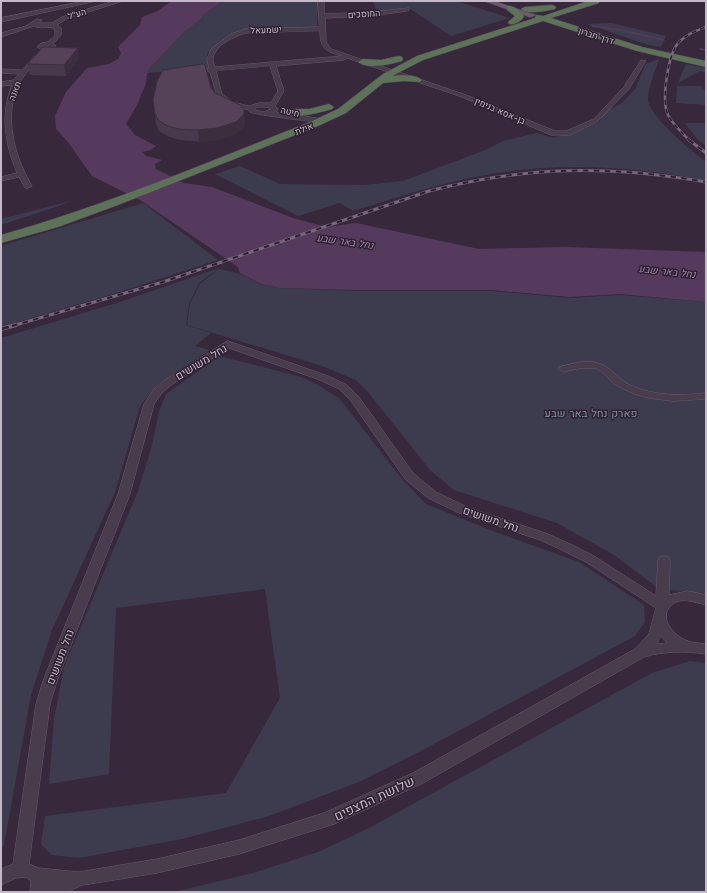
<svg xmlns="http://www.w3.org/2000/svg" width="707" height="893" viewBox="0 0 707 893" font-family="'Work Sans',Heebo,sans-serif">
	<rect width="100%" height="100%" fill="#38283c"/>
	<g fill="#3d3c4f">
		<path d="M223,1H318L317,27L243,30L211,49L207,54L209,68L147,73L148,70L184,32L200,20L204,14Z"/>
		<path d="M362,1H456L510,18L451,36L409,8L378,12L373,2Z"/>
		<path d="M611,23L666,36L661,47L648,45L587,24Z"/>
		<path d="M659,59C655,71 648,88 648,99C647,115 693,152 706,162V181C637,166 561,162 491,174C444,182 398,197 353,211L340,203L298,216L215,174L240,166L280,184L364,185L403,181L488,149L503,141L537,133L553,138L599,122L607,110L621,104L635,89L646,64Z"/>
		<path d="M686,64L706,68V73L700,71L678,83Z"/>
		<path d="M677,86H701L706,92V105L676,103Z"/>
		<path d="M685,123H706V146L697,139Z"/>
		<path d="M74,200L53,208L1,225V219Z"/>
		<path d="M143,203L218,260L113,294L1,327V246Z"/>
		<path d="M219,268L199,283L189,304L186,325L211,333L195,346L210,350L157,385L140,406L115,492L52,630L31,695L4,845L1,848V338L120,302Z"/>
		<path d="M219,269L240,274L260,284L279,288L358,291H491L571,298L620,295L706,302V595L685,591L659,589L614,555L557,523L454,490L430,470L368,392L356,380L322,366L187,325L190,304L200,284Z"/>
		<path d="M220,356L301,377L318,385L340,399L401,478L426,504L490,530L579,562L644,605L645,622L635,636L419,752L359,782L269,816L182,839L79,858L51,855L41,844L45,816L226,793L280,698L265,589L116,608L109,774L49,784L54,719L64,667L138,491L151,449L159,412L166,394Z"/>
		<path d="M690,661L706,663V892H174L253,873L318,852L369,828L652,673Z"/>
	</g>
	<path fill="#563a5d" d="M171,1H223L204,14L200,20L184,32L148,70L145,86L137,105L126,124L135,135L156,146L151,150L142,152L146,156L162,160L155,164L156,169L184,183L212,187L293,218L326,227L356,223L479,249L567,247L706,252V302L620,294L570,297L491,290H358L280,288L261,284L240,273L238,267L140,200L92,176L68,142L56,129L55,116L66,92L87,68L109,64L118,59L121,53L118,47L140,25L142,17L158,11Z"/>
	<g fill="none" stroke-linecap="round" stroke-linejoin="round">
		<g stroke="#563a5d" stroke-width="1.5">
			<path d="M592,26L621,30L664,40"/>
			<path d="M700,49L706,50"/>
		</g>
		<g stroke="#675a6b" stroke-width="1">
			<g id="minor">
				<path d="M85,1H96L1,22V18Z"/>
				<path d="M114,1H123L66,19L57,25L61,28V35L53,44L56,46C51,50 43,51 37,47L41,43L48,42L55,36V29C49,25 41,30 34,26L1,37V33L26,26L37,19L42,20L38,23H52L62,17Z"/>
				<path d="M318,1H324V14L371,12L409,8V10L407,11L371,16L325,18L326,42L331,49L466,95L555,131H566L594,119L624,87L641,60L646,61L629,89L598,121L570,135H551L462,97L347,58L344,60L276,66L284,91L275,106L278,109L276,112L323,119L325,120V122C320,123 255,115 250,112L249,110L228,104L217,96L210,72L203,70L209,68L207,59L211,49L231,34L245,29L319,27ZM320,31C320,49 326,51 342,56L215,67C214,64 213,61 213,58C215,45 235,36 246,33ZM270,66L278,91L271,103H259L249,106L232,102L222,94L216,71ZM259,107H268L271,109L264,112L255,110V108Z"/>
				<path d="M35,56L40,57C34,65 26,72 21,80C2,113 14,156 32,186L28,188H25L19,177L1,181V177L17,173C5,144 0,114 12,85L1,86V82L14,80L19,74L1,73V69L22,70Z"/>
				<path d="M228,341L328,376L347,385L359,397L413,473L436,492L467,507L548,534L570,544L594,556L656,596L658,560L660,557L664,556L668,557L670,560L669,595L687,591L706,595V605C697,603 685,598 676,602C655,613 672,636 688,641C693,643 700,643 706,644V654C686,651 663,651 644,657L423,783L334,824L239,854L157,873L83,885L66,892H30L31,881L26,877L16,878L1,885V869L13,864L36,704L43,681L118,494L144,404L154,389L162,382ZM229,348L320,380L339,389L351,401L405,479L428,498L459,513L540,540L562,550L586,562L656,608L649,634L635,649L413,773L324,813L239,840L157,859L79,872L38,868L29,864L50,704L57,681L130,494L154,404L162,393L170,386ZM661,636L667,643L657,644Z"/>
				<path d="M581,362C611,359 610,376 632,386C656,396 681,396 706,393V399L673,401L649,398L634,394L614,384L601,371L595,368H581L563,372L558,369L559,367Z"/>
			</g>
		</g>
		<g stroke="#524556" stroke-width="1">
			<path id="major" d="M484,1H494L536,15L532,17H529Z"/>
		</g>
		<g stroke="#514455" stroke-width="1">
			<g id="highway">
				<path d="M588,1H600L599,3L551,18L642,47L706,61V67L637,51L543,21L423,60L392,76C401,75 415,74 422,80L420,82L404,81L383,83L346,113L318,126L118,205L58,227L1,243V235C107,205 208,162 310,122L338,109L383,74L417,56L535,18L536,15L543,16Z"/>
				<path d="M552,5L556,7L555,9C546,11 528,15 521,9L525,7Z"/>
				<path d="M507,6C515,5 520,11 524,17C521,21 515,25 509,24L508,22L515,16L507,10Z"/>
				<path d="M399,56L402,57L403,59L402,61C392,64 367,70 358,62L363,59L381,60Z"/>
				<path d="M329,104L334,107L332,109C322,112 291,121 283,112L288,109H309Z"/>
			</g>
		</g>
		<use href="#minor" fill="#493c4d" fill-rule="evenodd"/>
		<use href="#major" fill="#695a6c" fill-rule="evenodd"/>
		<use href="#highway" fill="#5e725a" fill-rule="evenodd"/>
		<g stroke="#78677c" stroke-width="2.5">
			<path id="rail-far2" d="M690,141C684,135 672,123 668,115C661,101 668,53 679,42C687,34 696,31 706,27"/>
		</g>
		<g stroke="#78677c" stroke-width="3">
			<g id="rail-far1">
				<path d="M689,140L706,153"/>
				<path d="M12,326L163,282L429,191C527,166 607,165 706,182"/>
			</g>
		</g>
		<g stroke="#78677c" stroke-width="4">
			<path id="rail" d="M1,329L16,325"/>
		</g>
		<use href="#rail-far2" stroke="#2e2132" stroke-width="1.5" stroke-dasharray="4.5" stroke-linecap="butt"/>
		<use href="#rail-far1" stroke="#2e2132" stroke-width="2" stroke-dasharray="5.5" stroke-linecap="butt"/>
		<use href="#rail" stroke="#2e2132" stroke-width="2.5" stroke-dasharray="8" stroke-linecap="butt"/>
	</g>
	<g fill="#49394d">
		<path d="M79,58L66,76L30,75L28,64Z"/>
		<path d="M211,88L215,93L244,110L245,125L237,133L218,140L199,142L180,140L169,137L159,131L156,124L153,100Z"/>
	</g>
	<g fill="#3c2e3e">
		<path d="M78,48L79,58L66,76L64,65Z"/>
		<path d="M244,110L245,125L237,133L218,140L199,142L198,130Z"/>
	</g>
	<g fill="#554259" stroke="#3c2e3e">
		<path d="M43,47L78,48L64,65L28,64Z"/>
		<path d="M203,64L205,65L211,88L215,93L240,105L244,110V114L236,122L217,128L198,130L179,129L168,126L158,120L155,113L153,100L157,81L163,70Z"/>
	</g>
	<g text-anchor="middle" stroke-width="3" stroke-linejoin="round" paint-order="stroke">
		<g font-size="9" fill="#c5b8c8" stroke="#2e2132">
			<text transform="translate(77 14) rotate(-17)" y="3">הע"ל</text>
			<text transform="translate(364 14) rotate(-4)" y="3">המוסכים</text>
			<text transform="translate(266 30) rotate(-2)" y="3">ישמעאל</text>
			<text transform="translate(596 36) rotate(18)" y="3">דרך חברון</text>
			<text transform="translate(15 91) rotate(-69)" y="3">תאנה</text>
			<text transform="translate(500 111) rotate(23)" y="3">בן-אסא בנימין</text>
			<text transform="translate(290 112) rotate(13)" y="3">חיטה</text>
			<text transform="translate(304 129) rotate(-22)" y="3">אילת</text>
		</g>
		<g font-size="10" font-style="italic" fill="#a283ab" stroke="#2e2132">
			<text transform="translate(345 241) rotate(8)" y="4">נחל באר שבע</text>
			<text transform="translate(667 271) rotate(6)" y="4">נחל באר שבע</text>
		</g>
		<g font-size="11" fill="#c5b8c8" stroke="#2e2132">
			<text transform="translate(201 362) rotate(-31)" y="4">נחל משושים</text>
			<text transform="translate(491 519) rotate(19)" y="4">נחל משושים</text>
			<text transform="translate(60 657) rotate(-69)" y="4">נחל משושים</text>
		</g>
		<g font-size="11" fill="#8092a0" stroke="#2e2132">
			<text x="591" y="417">פארק נחל באר שבע</text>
		</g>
		<g font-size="13" fill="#c5b8c8" stroke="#2e2132">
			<text transform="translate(374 798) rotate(-25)" y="5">שלושת המצפים</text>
		</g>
	</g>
	<rect width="707" height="893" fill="none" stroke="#c5b8c8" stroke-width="4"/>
</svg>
